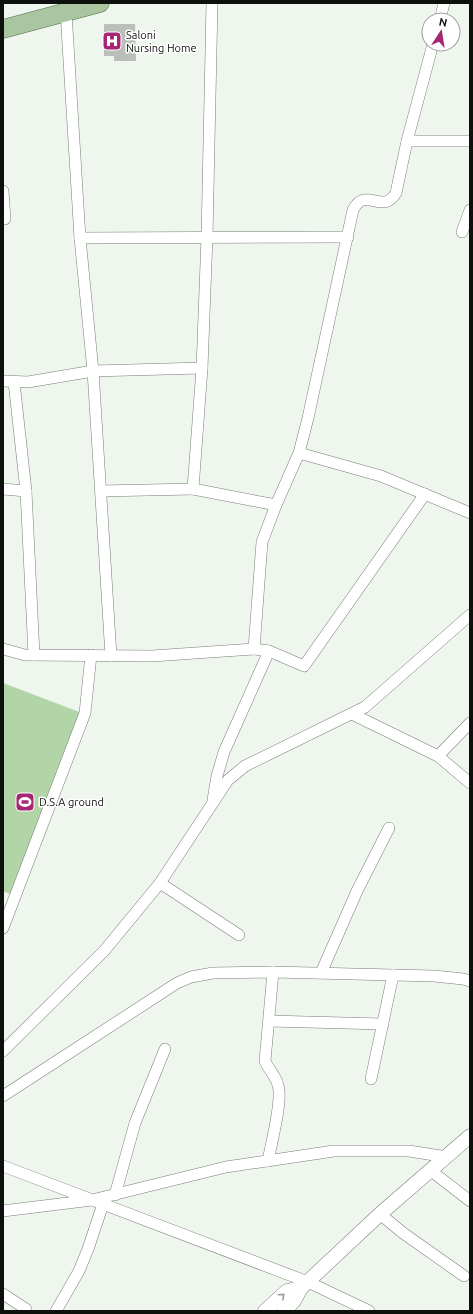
<svg xmlns="http://www.w3.org/2000/svg" width="473" height="1314" viewBox="0 0 473 1314" font-family="Ubuntu,sans-serif">
	<rect width="100%" height="100%" fill="#eff6ee"/>
	<path fill="#b1d5a7" d="M3,683L82,713L10,894L3,891Z"/>
	<path fill="#bac0b9" d="M104,24H135L136,61H114V56H104Z"/>
	<g fill="none" stroke-linecap="round" stroke-linejoin="round">
		<g stroke="#787e77" stroke-width="12">
			<g id="minor">
				<path d="M212,3L207,237L202,368L193,489L276,505L299,453L308,418L353,210C366,185 382,216 396,193L407,141H470"/>
				<path d="M66,12L80,238L93,371L111,656"/>
				<path d="M440,20L444,3"/>
				<path d="M407,141L433,44"/>
				<path d="M3,191L5,219H3"/>
				<path d="M462,232L470,210"/>
				<path d="M80,238L348,237"/>
				<path d="M3,381L28,382L93,371L202,368"/>
				<path d="M14,382L26,491"/>
				<path d="M299,453L381,476L470,513"/>
				<path d="M3,489L26,491L34,655"/>
				<path d="M101,491L193,489"/>
				<path d="M3,649L25,655L152,656L254,649"/>
				<path d="M269,651L304,666L425,494"/>
				<path d="M352,714L438,756"/>
				<path d="M470,723L438,756L470,783"/>
				<path d="M213,800L217,776L224,752L269,651L254,649L262,542L276,505"/>
				<path d="M160,883L239,935"/>
				<path d="M3,928L85,713L91,655"/>
				<path d="M321,973L357,891L389,828"/>
				<path d="M269,1021L383,1024"/>
				<path d="M3,1051L104,951L160,883L228,780L245,766L365,707L470,615"/>
				<path d="M371,1079L393,975"/>
				<path d="M3,1096L177,983L191,977L213,973L273,972L434,976L463,979L470,981"/>
				<path d="M268,1161C271,1144 283,1100 278,1085C276,1076 268,1069 265,1061L273,972"/>
				<path d="M3,1166L308,1282L369,1311"/>
				<path d="M430,1170L470,1201"/>
				<path d="M115,1195L135,1123L165,1049"/>
				<path d="M3,1211L92,1200L226,1167L334,1151H409L447,1157"/>
				<path d="M380,1214L403,1233L464,1276"/>
				<path d="M3,1294L26,1309"/>
				<path d="M56,1311L79,1271L88,1249L103,1204"/>
			</g>
		</g>
		<g stroke="#787e77" stroke-width="15">
			<g id="tertiary">
				<path d="M265,1311L287,1291L301,1288"/>
				<path d="M284,1311L294,1301L301,1288L380,1214L470,1136"/>
			</g>
		</g>
		<g stroke="#4e6e45" stroke-width="19">
			<path id="primary" d="M3,29L100,3"/>
		</g>
		<use href="#minor" stroke="#fff" stroke-width="11"/>
		<use href="#tertiary" stroke="#fff" stroke-width="14"/>
		<use href="#primary" stroke="#a9c6a1" stroke-width="18"/>
	</g>
	<defs><path id="oneway-chevron" d="M-2-3.5L2.5 0L-2 3.5" fill="none" stroke-width="1.6" stroke-linecap="round" stroke-linejoin="round"/></defs>
	<use stroke="#9f9f9f" href="#oneway-chevron" transform="translate(282 1296) rotate(-42)"/>
	<defs>
		<g id="hospital-square" transform="scale(1)"><rect x="-9" y="-9" width="18" height="18" rx="4" fill="#a72674" stroke="#fff"/><path d="M-5-5h3v3.5h4V-5h3V5h-3V1.5h-4V5h-3Z" fill="#fff"/></g>
		<g id="stadium-square" transform="scale(1)"><rect x="-9" y="-9" width="18" height="18" rx="4" fill="#a72674" stroke="#fff"/><path d="M0-5a6.5 5 0 1 0 0 10a6.5 5 0 1 0 0-10ZM-3.5-1.8h7v3.6h-7Z" fill="#fff"/></g>
	</defs>
	<g fill-rule="evenodd">
		<use href="#hospital-square" x="112" y="41"/>
		<use href="#stadium-square" x="25" y="802"/>
	</g>
	<g text-anchor="middle" stroke-width="3" stroke-linejoin="round" paint-order="stroke">
		<g font-size="11" fill="#0e100e" stroke="#fff" text-anchor="start">
			<text x="126" y="39">Saloni<tspan x="126" dy="13">Nursing Home</tspan></text>
			<text x="39" y="806">D.S.A ground</text>
		</g>
	</g>
	<rect width="473" height="1314" fill="none" stroke="#0e100e" stroke-width="8"/>
	<g transform="translate(441 32) rotate(12)"><circle r="19" fill="#ffffff" stroke="#9f9f9f"/>
	<path d="M0-3L7 15L0 10L-7 15Z" fill="#a72674"/>
	<text y="-6" font-size="11" font-weight="bold" text-anchor="middle" fill="#0e100e">N</text>
	</g>
</svg>
